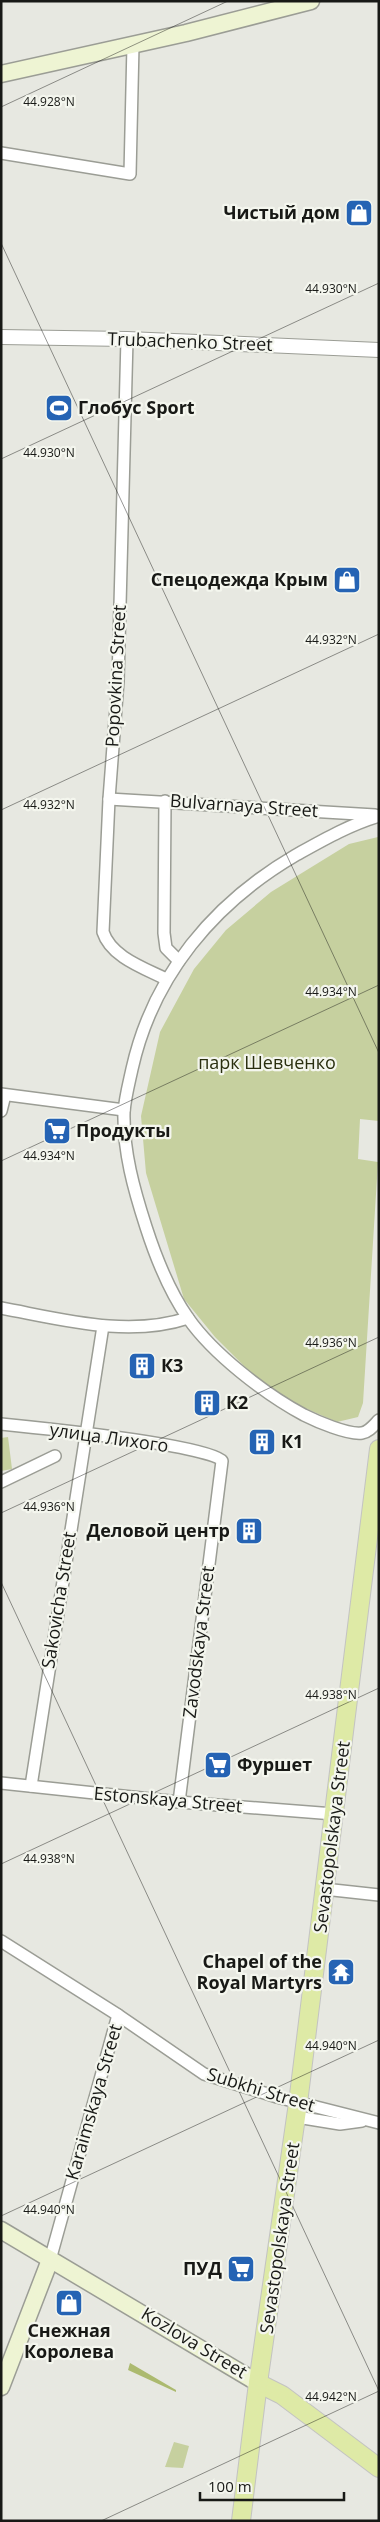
<svg xmlns="http://www.w3.org/2000/svg" width="380" height="2522" viewBox="0 0 380 2522" font-family="'Open Sans',sans-serif">
	<rect width="100%" height="100%" fill="#e7e8e1"/>
	<g fill="#c6d09f">
		<path d="M378,837L379,1121L360,1119L358,1159L378,1162L363,1403L358,1417L337,1422L291,1402L255,1377L215,1337L184,1299L146,1173L141,1116L160,1032L194,969L226,930L271,892L349,844Z"/>
		<path d="M8,1437L12,1469L1,1471V1438Z"/>
		<path d="M174,2442L189,2446L183,2468L165,2467Z"/>
	</g>
	<path fill="#acba6f" d="M130,2363L176,2390V2392L128,2370Z"/>
	<g fill="none" stroke-linecap="round" stroke-linejoin="round">
		<g stroke="#9b9d95" stroke-width="14">
			<g id="minor">
				<path d="M1,153L130,174L133,45"/>
				<path d="M127,339L118,681L109,799L103,932C111,957 144,968 166,979"/>
				<path d="M109,799L375,815"/>
				<path d="M165,801L164,933L166,948L179,961"/>
				<path d="M379,816C349,825 323,840 296,855C214,903 153,975 132,1069C129,1083 125,1098 124,1112C123,1151 134,1190 146,1227C156,1258 169,1291 188,1318C213,1354 265,1394 304,1415C316,1421 348,1435 362,1433C369,1432 374,1425 379,1420"/>
				<path d="M1,1094L124,1110"/>
				<path d="M1,1111L5,1095"/>
				<path d="M1,1308C61,1319 128,1338 188,1318"/>
				<path d="M1,1424C31,1427 211,1445 222,1461L179,1802"/>
				<path d="M1,1482L55,1456"/>
				<path d="M1,1783L179,1802L334,1814"/>
				<path d="M31,1786L103,1326"/>
				<path d="M324,1889L379,1895"/>
				<path d="M1,1941L118,2015L204,2074L277,2097L379,2123"/>
				<path d="M297,2117L340,2124L362,2121"/>
				<path d="M50,2260L118,2015"/>
			</g>
		</g>
		<g stroke="#9b9d95" stroke-width="16">
			<path id="tertiary" d="M1,337L127,339L379,350"/>
		</g>
		<g stroke="#9b9d95" stroke-width="19">
			<g id="secondary">
				<path d="M1,74L186,33L311,1"/>
				<path d="M1,2230L258,2383"/>
				<path d="M1,2387L50,2260"/>
			</g>
		</g>
		<g stroke="#c3c3c2" stroke-width="20">
			<g id="primary">
				<path d="M258,2383L282,2395L379,2468"/>
				<path d="M241,2521L258,2383L298,2103L379,1449"/>
			</g>
		</g>
		<use href="#minor" stroke="#fff" stroke-width="11"/>
		<use href="#tertiary" stroke="#fff" stroke-width="14"/>
		<use href="#secondary" stroke="#eef4d3" stroke-width="16"/>
		<use href="#primary" stroke="#deeaa6" stroke-width="18"/>
	</g>
	<path fill="none" stroke="#181916" stroke-width="1" stroke-opacity="0.45" d="M1,107L228,1M1,243L379,1053M1,459L379,283M1,810L379,634M1,1161L379,985M1,1513L379,1337M1,1582L379,2391M1,1864L379,1688M1,2216L379,2040M101,2521L379,2391"/>
	<defs>
		<g id="shop-square" transform="scale(1.4375)"><rect x="-9" y="-9" width="18" height="18" rx="4" fill="#2563b4" stroke="#f4f6ee"/><path d="M-5-2.5h2.3a2.7 3.5 0 0 1 5.4 0H5L5.5 6h-11ZM-1.5-2.5h3a1.5 2.3 0 0 0-3 0Z" fill="#fff"/></g>
		<g id="stadium-square" transform="scale(1.4375)"><rect x="-9" y="-9" width="18" height="18" rx="4" fill="#2563b4" stroke="#f4f6ee"/><path d="M0-5a6.5 5 0 1 0 0 10a6.5 5 0 1 0 0-10ZM-3.5-1.8h7v3.6h-7Z" fill="#fff"/></g>
		<g id="supermarket-square" transform="scale(1.4375)"><rect x="-9" y="-9" width="18" height="18" rx="4" fill="#2563b4" stroke="#f4f6ee"/><path d="M-6-5.5h2.5l.6 2H6L4.5 2H-2.5L-4.4-4H-6ZM-1.5 3.2a1.3 1.3 0 1 0 .1 0ZM3 3.2a1.3 1.3 0 1 0 .1 0Z" fill="#fff"/></g>
		<g id="building-square" transform="scale(1.4375)"><rect x="-9" y="-9" width="18" height="18" rx="4" fill="#2563b4" stroke="#f4f6ee"/><path d="M-4-6H4V6H1V3H-1V6H-4ZM-2.5-4.3h1.7v1.8h-1.7ZM.8-4.3h1.7v1.8H.8ZM-2.5-1h1.7V.8h-1.7ZM.8-1h1.7V.8H.8Z" fill="#fff"/></g>
		<g id="temple-square" transform="scale(1.4375)"><rect x="-9" y="-9" width="18" height="18" rx="4" fill="#2563b4" stroke="#f4f6ee"/><path d="M0-6L5-2H3V0L6.5 2.5H4V6H1.5V3h-3V6H-4V2.5H-6.5L-3 0V-2H-5Z" fill="#fff"/></g>
	</defs>
	<g fill-rule="evenodd">
		<use href="#shop-square" x="359" y="213"/>
		<use href="#stadium-square" x="59" y="408"/>
		<use href="#shop-square" x="347" y="580"/>
		<use href="#supermarket-square" x="57" y="1131"/>
		<use href="#building-square" x="142" y="1366"/>
		<use href="#building-square" x="207" y="1403"/>
		<use href="#building-square" x="262" y="1442"/>
		<use href="#building-square" x="249" y="1531"/>
		<use href="#supermarket-square" x="218" y="1765"/>
		<use href="#temple-square" x="341" y="1972"/>
		<use href="#supermarket-square" x="241" y="2269"/>
		<use href="#shop-square" x="69" y="2303"/>
	</g>
	<g text-anchor="middle" stroke-width="4.5" stroke-linejoin="round" paint-order="stroke">
		<g font-size="18" font-weight="bold" fill="#181916" stroke="#f4f6ee" text-anchor="start">
			<text x="340" y="219" text-anchor="end">Чистый дом</text>
			<text x="78" y="414">Глобус Sport</text>
			<text x="328" y="586" text-anchor="end">Спецодежда Крым</text>
			<text x="76" y="1137">Продукты</text>
			<text x="161" y="1372">К3</text>
			<text x="226" y="1409">К2</text>
			<text x="281" y="1448">К1</text>
			<text x="230" y="1537" text-anchor="end">Деловой центр</text>
			<text x="237" y="1771">Фуршет</text>
			<text x="322" y="1968" text-anchor="end">Chapel of the<tspan x="322" dy="21">Royal Martyrs</tspan></text>
			<text x="222" y="2275" text-anchor="end">ПУД</text>
			<text x="69" y="2337" text-anchor="middle">Снежная<tspan x="69" dy="21">Королева</tspan></text>
		</g>
		<g font-size="18" fill="#181916" stroke="#f4f6ee">
			<text transform="translate(190 342) rotate(2)" y="6">Trubachenko Street</text>
			<text transform="translate(116 676) rotate(-87)" y="6">Popovkina Street</text>
			<text transform="translate(244 806) rotate(4)" y="6">Bulvarnaya Street</text>
			<text transform="translate(109 1438) rotate(8)" y="6">улица Лихого</text>
			<text transform="translate(59 1600) rotate(-81)" y="6">Sakovicha Street</text>
			<text transform="translate(199 1642) rotate(-83)" y="6">Zavodskaya Street</text>
			<text transform="translate(168 1800) rotate(5)" y="6">Estonskaya Street</text>
			<text transform="translate(332 1837) rotate(-83)" y="6">Sevastopolskaya Street</text>
			<text transform="translate(261 2090) rotate(17)" y="6">Subkhi Street</text>
			<text transform="translate(94 2102) rotate(-74)" y="6">Karaimskaya Street</text>
			<text transform="translate(280 2238) rotate(-82)" y="6">Sevastopolskaya Street</text>
			<text transform="translate(194 2343) rotate(31)" y="6">Kozlova Street</text>
		</g>
		<g font-size="18" fill="#2a2f0f" stroke="#f4f6ee">
			<text x="267" y="1069">парк Шевченко</text>
		</g>
	</g>
	<g font-size="12" text-anchor="middle" fill="#181916" stroke="#f4f6ee" stroke-width="4.5" stroke-linejoin="round" paint-order="stroke">
		<text x="49" y="106">44.928°N</text>
		<text x="331" y="293">44.930°N</text>
		<text x="49" y="457">44.930°N</text>
		<text x="331" y="644">44.932°N</text>
		<text x="49" y="809">44.932°N</text>
		<text x="331" y="996">44.934°N</text>
		<text x="49" y="1160">44.934°N</text>
		<text x="331" y="1347">44.936°N</text>
		<text x="49" y="1511">44.936°N</text>
		<text x="331" y="1699">44.938°N</text>
		<text x="49" y="1863">44.938°N</text>
		<text x="331" y="2050">44.940°N</text>
		<text x="49" y="2214">44.940°N</text>
		<text x="331" y="2401">44.942°N</text>
	</g>
	<rect width="380" height="2522" fill="none" stroke="#181916" stroke-width="5"/>
	<path d="M200 2492v8h144v-8" fill="none" stroke="#181916" stroke-width="2.5"/>
	<text x="208" y="2492" font-size="15" fill="#181916" stroke="#f4f6ee" stroke-width="4" paint-order="stroke">100 m</text>
</svg>
